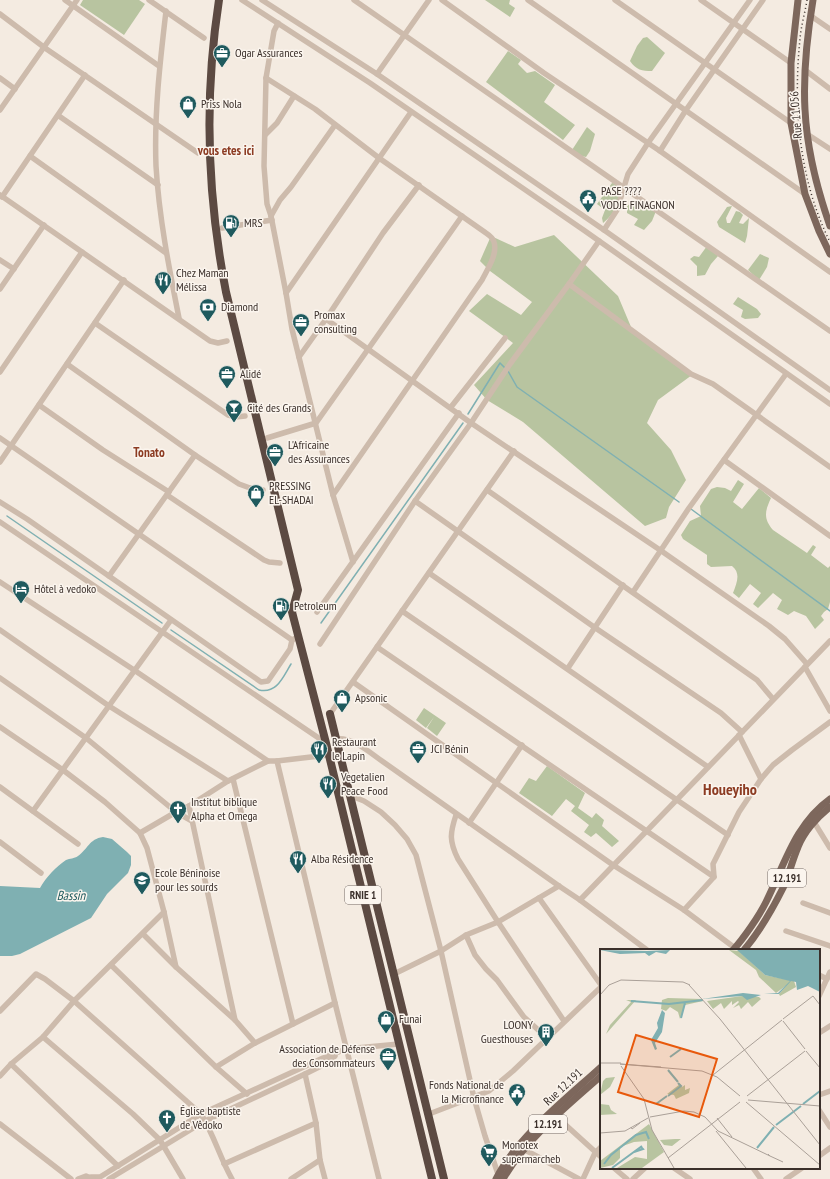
<svg xmlns="http://www.w3.org/2000/svg" width="830" height="1179" viewBox="0 0 830 1179" font-family="'PT Sans Narrow',sans-serif">
	<rect width="100%" height="100%" fill="#f4ebe1"/>
	<g fill="#b8c4a0">
		<path d="M83,0H139L145,4L124,35L80,5Z"/>
		<path d="M485,0H510L509,4L515,8L510,17Z"/>
		<path d="M647,37L665,53L652,71C642,71 636,70 630,61L637,46L643,38Z"/>
		<path d="M508,51L521,60L518,64L527,73L535,71L555,85L544,102L575,125L563,140L486,82Z"/>
		<path d="M587,127L595,134L590,151L586,157L573,154L572,150Z"/>
		<path d="M612,183L618,184C620,186 621,187 622,189C625,199 611,217 603,223L602,218L605,210L597,204Z"/>
		<path d="M633,202L656,211L652,221L644,230L634,225L638,219L627,213V206Z"/>
		<path d="M732,206L726,218L727,223H730L736,211L740,212L743,215L739,223L743,224L749,218L747,236L745,243L719,227L717,222L727,207Z"/>
		<path d="M554,235L618,296L634,334L692,375L658,400L647,423L671,450L686,480L669,507L666,518L645,526L523,422L487,400L474,385L513,343L469,311L487,294L521,315L532,302L490,271L480,261L491,236L515,247Z"/>
		<path d="M707,246L718,256L711,264L705,275L697,276V266L690,259L694,256L699,257Z"/>
		<path d="M760,254L769,258L767,267L759,280L748,270Z"/>
		<path d="M738,297L757,309L761,314L758,318L745,319L741,317L743,310L733,304Z"/>
		<path d="M738,480L744,484L733,502L742,509L759,488L771,498C765,511 763,518 773,530L807,553L813,545L816,547L811,555L828,568L830,566V602L828,609L824,612L821,616L824,620L815,629L806,616L794,611L788,615L777,609L782,600L773,593L758,608L753,604L761,593L750,584L739,598L733,593C737,583 741,573 732,566L711,567L707,564V555L683,539L681,535L690,521L701,516L700,506L711,489L717,487L725,488L731,491Z"/>
		<path d="M424,708L446,723L437,736L427,728L434,717L426,728L416,720Z"/>
		<path d="M547,766L585,793L578,808L592,818L596,813L604,820L602,826L619,841L612,847L596,833L591,837L584,832L589,825L571,811L575,806L566,799L552,816L519,793L529,778L536,781Z"/>
	</g>
	<path fill="#7fb0b2" d="M103,837L112,839L127,852L131,856V865L128,873L107,894L91,918L20,954L12,956H0V886L40,888C46,877 56,867 66,860C70,858 74,859 78,856C88,849 89,839 103,837Z"/>
	<g fill="none" stroke-linecap="round" stroke-linejoin="round">
		<g stroke="#7fb0b2" stroke-width="1.5">
			<path d="M508,371L517,387L679,502"/>
			<path d="M468,414L500,363L505,368"/>
			<path d="M691,509L830,611"/>
			<path d="M7,516L162,623"/>
			<path d="M321,623L463,423"/>
			<path d="M171,630L259,690C277,694 283,677 291,664"/>
		</g>
		<g stroke="#cdbbac" stroke-width="5.5">
			<path d="M65,0L159,66"/>
			<path d="M149,0L204,38"/>
			<path d="M242,0L370,83L585,231L830,404"/>
			<path d="M262,0L377,74L604,230L830,390"/>
			<path d="M354,0L830,331"/>
			<path d="M442,0L544,73L660,151L830,272"/>
			<path d="M528,0L805,194"/>
			<path d="M615,0L791,123"/>
			<path d="M701,0L791,63"/>
			<path d="M166,11C160,62 154,114 156,166C159,217 169,268 179,318"/>
			<path d="M0,14L45,48L198,153"/>
			<path d="M811,16L830,29"/>
			<path d="M278,23L274,31L266,78L264,166L267,204L271,216L286,293L292,329L333,495L353,562"/>
			<path d="M805,70L830,89"/>
			<path d="M377,74L429,0"/>
			<path d="M0,78L15,89"/>
			<path d="M266,78L315,109L379,158L486,233C489,235 493,238 494,242C498,254 487,270 482,280L333,495"/>
			<path d="M0,110L77,0"/>
			<path d="M59,116L158,185"/>
			<path d="M807,134L830,149"/>
			<path d="M265,135L277,123L294,96"/>
			<path d="M660,151L686,110L763,0"/>
			<path d="M30,156L166,253"/>
			<path d="M0,195L210,341L218,343L227,341"/>
			<path d="M2,197L85,75"/>
			<path d="M271,216L280,200L291,187L335,125"/>
			<path d="M222,228L272,220"/>
			<path d="M604,230L617,210L628,174L648,143L750,0"/>
			<path d="M599,241L569,284L691,374L713,384L830,467"/>
			<path d="M0,260L14,269"/>
			<path d="M0,289L44,225"/>
			<path d="M286,293L411,112"/>
			<path d="M326,319L471,423L660,550L769,626L785,639L807,664"/>
			<path d="M95,323L228,415L236,417L245,416"/>
			<path d="M299,357L326,319L383,233L419,185"/>
			<path d="M67,364L195,455L239,484L250,488L263,490"/>
			<path d="M0,372L82,252"/>
			<path d="M39,405L103,450L169,492"/>
			<path d="M451,407L505,338"/>
			<path d="M0,438L292,640"/>
			<path d="M267,438L316,423L462,216"/>
			<path d="M724,460L830,536"/>
			<path d="M0,462L124,280"/>
			<path d="M487,490L757,680L773,699"/>
			<path d="M167,495L264,560L269,562L280,563"/>
			<path d="M415,501L594,627L721,713L742,732"/>
			<path d="M0,502L27,519L261,682L268,681L290,649L292,640L298,637"/>
			<path d="M0,522L326,743"/>
			<path d="M429,573L708,767"/>
			<path d="M109,576L195,455"/>
			<path d="M0,582L134,670L268,761H277L328,755"/>
			<path d="M633,592L689,508L786,374"/>
			<path d="M402,611L728,835"/>
			<path d="M317,612L459,413"/>
			<path d="M0,630L109,706L228,781"/>
			<path d="M320,644L415,501L471,423L510,364L569,284"/>
			<path d="M377,647L714,877"/>
			<path d="M805,667L830,711"/>
			<path d="M568,668L623,585"/>
			<path d="M0,678L86,738L176,812L192,821"/>
			<path d="M353,682L613,865L684,910L735,948"/>
			<path d="M330,714L514,451"/>
			<path d="M0,727L63,770L105,802L140,833L147,848L164,912L176,967"/>
			<path d="M739,735L761,779"/>
			<path d="M336,739C353,737 369,752 382,761L559,886L580,900L647,950"/>
			<path d="M277,761L335,1003L379,1179"/>
			<path d="M233,779L293,1024"/>
			<path d="M0,787L78,844"/>
			<path d="M349,795L364,801L381,812L395,825L407,839L416,855L441,951L474,1098L485,1136L498,1174"/>
			<path d="M189,806L235,1020"/>
			<path d="M33,811L171,620"/>
			<path d="M456,815C450,833 449,841 458,859L498,922L564,1021"/>
			<path d="M814,822L830,848"/>
			<path d="M469,823L522,745"/>
			<path d="M140,833L176,812L189,806L228,781L268,761"/>
			<path d="M0,842L41,873"/>
			<path d="M539,898L601,985"/>
			<path d="M580,900L830,641"/>
			<path d="M803,903L830,913"/>
			<path d="M684,910L714,877L713,864L739,812L761,779L773,765L792,750L830,722"/>
			<path d="M786,931L830,946"/>
			<path d="M143,934L176,967L235,1020L255,1043"/>
			<path d="M466,935L475,955L486,969L497,980L524,1017L547,1038"/>
			<path d="M111,965L216,1067L247,1094"/>
			<path d="M394,974L441,951L466,935L498,922L559,886"/>
			<path d="M819,975L827,979"/>
			<path d="M819,996L830,972"/>
			<path d="M0,1011L36,974L45,979L74,1001L201,1114C214,1135 220,1158 232,1179"/>
			<path d="M819,1033L830,1026"/>
			<path d="M43,1037L133,1114L160,1140L183,1179"/>
			<path d="M11,1064L118,1166"/>
			<path d="M216,1067L255,1043L335,1003"/>
			<path d="M305,1074L316,1123L320,1160L325,1179"/>
			<path d="M0,1076L11,1064L43,1037L74,1001L164,912"/>
			<path d="M819,1095L830,1091"/>
			<path d="M819,1110L830,1127"/>
			<path d="M429,1114L489,1091L513,1071L601,987"/>
			<path d="M558,1118L601,1157"/>
			<path d="M0,1124L71,1179"/>
			<path d="M527,1151L579,1179"/>
			<path d="M819,1156L830,1148"/>
			<path d="M224,1164L316,1123"/>
			<path d="M614,1168L627,1179"/>
			<path d="M674,1168L690,1179"/>
			<path d="M753,1168L761,1179"/>
			<path d="M91,1177H100L201,1114L323,1058L346,1049L399,1044"/>
			<path d="M78,1179L86,1176L93,1179"/>
			<path d="M109,1179L205,1121L305,1074L325,1064L335,1056"/>
			<path d="M291,1179L320,1160"/>
			<path d="M583,1179L595,1153L601,1147"/>
			<path d="M633,1179L645,1168"/>
			<path d="M786,1179L802,1168"/>
		</g>
		<g stroke="#7d675c" stroke-width="7">
			<path d="M798,0L791,63V123L805,194L819,231L830,254"/>
			<path d="M813,0C807,36 803,73 805,110C807,149 817,189 830,226"/>
			<path d="M733,950C744,938 759,916 766,902C784,866 795,824 830,799"/>
			<path d="M744,950C760,931 772,910 783,888C789,875 792,861 798,847C804,832 817,817 830,807"/>
			<path d="M496,1179C517,1137 566,1099 601,1067"/>
			<path d="M503,1179C527,1138 566,1107 601,1076"/>
		</g>
		<g stroke="#5c4a42" stroke-width="8">
			<path d="M219,0C204,97 207,195 226,292L298,590L292,612L326,743L432,1179"/>
			<path d="M330,714L444,1179"/>
		</g>
		<path stroke="#3b302b" stroke-width="1.5" stroke-dasharray="1 3" stroke-linecap="butt" d="M807,0C805,13 801,26 800,39C793,107 799,180 830,242"/>
	</g>
	<defs>
		<g id="office-pin" transform="scale(0.9)"><path d="M0 17L-7.5 6A9.5 9.5 0 1 1 7.5 6Z" fill="#1f5a5e" stroke="#fbf5ee"/><path d="M-6-3h4V-5.5h4V-3h4V5H-6ZM-1-4.5V-3h2v-1.5ZM-6 0V1H6V0Z" fill="#fff"/></g>
		<g id="shop-pin" transform="scale(0.9)"><path d="M0 17L-7.5 6A9.5 9.5 0 1 1 7.5 6Z" fill="#1f5a5e" stroke="#fbf5ee"/><path d="M-5-2.5h2.3a2.7 3.5 0 0 1 5.4 0H5L5.5 6h-11ZM-1.5-2.5h3a1.5 2.3 0 0 0-3 0Z" fill="#fff"/></g>
		<g id="civic-pin" transform="scale(0.9)"><path d="M0 17L-7.5 6A9.5 9.5 0 1 1 7.5 6Z" fill="#1f5a5e" stroke="#fbf5ee"/><path d="M-.6-6.5H3V-4.5H.6V-3L4-1V1h2V6H-6V1h2V-1L-.6-3ZM-1.2 2.5V6h2.4V2.5Z" fill="#fff"/></g>
		<g id="fuel-pin" transform="scale(0.9)"><path d="M0 17L-7.5 6A9.5 9.5 0 1 1 7.5 6Z" fill="#1f5a5e" stroke="#fbf5ee"/><path d="M-5.5-6h7V0h2V4h1.3V-2.5L3-4.5l.8-.8L6-3V5H2.5V1h-1V6h-7ZM-4.2-4.7v3.2H.2V-4.7Z" fill="#fff"/></g>
		<g id="restaurant-pin" transform="scale(0.9)"><path d="M0 17L-7.5 6A9.5 9.5 0 1 1 7.5 6Z" fill="#1f5a5e" stroke="#fbf5ee"/><path d="M-5-6h1v4h1v-4h1v4h1v-4h1v5L-1.5 .5V6h-2V.5L-5-1ZM5-6V6H3V1.5H1.5Q1.5-4 5-6Z" fill="#fff"/></g>
		<g id="bank-pin" transform="scale(0.9)"><path d="M0 17L-7.5 6A9.5 9.5 0 1 1 7.5 6Z" fill="#1f5a5e" stroke="#fbf5ee"/><path d="M-6-4H6V4H-6ZM0-2.3a2.3 2.3 0 1 0 0 4.6a2.3 2.3 0 1 0 0-4.6Z" fill="#fff"/></g>
		<g id="bar-pin" transform="scale(0.9)"><path d="M0 17L-7.5 6A9.5 9.5 0 1 1 7.5 6Z" fill="#1f5a5e" stroke="#fbf5ee"/><path d="M-6-5H6L.8 .8V4.5H3.5V6h-7V4.5H-.8V.8Z" fill="#fff"/></g>
		<g id="hotel-pin" transform="scale(0.9)"><path d="M0 17L-7.5 6A9.5 9.5 0 1 1 7.5 6Z" fill="#1f5a5e" stroke="#fbf5ee"/><path d="M-6-4.5h1.5V1H6V5H4.5V3h-9V5H-6ZM-4 0a1.8 1.8 0 1 1 3.6 0ZM.5 0V-2.5h3Q6-2.5 6 0Z" fill="#fff"/></g>
		<g id="church-pin" transform="scale(0.9)"><path d="M0 17L-7.5 6A9.5 9.5 0 1 1 7.5 6Z" fill="#1f5a5e" stroke="#fbf5ee"/><path d="M-1.2-6h2.4v3.5h3.3v2.4h-3.3V6h-2.4V-.1h-3.3v-2.4h3.3Z" fill="#fff"/></g>
		<g id="school-pin" transform="scale(0.9)"><path d="M0 17L-7.5 6A9.5 9.5 0 1 1 7.5 6Z" fill="#1f5a5e" stroke="#fbf5ee"/><path d="M0-5L7-2L0 1L-7-2ZM-4 1L0 2.5L4 1V4Q0 6-4 4Z" fill="#fff"/></g>
		<g id="building-pin" transform="scale(0.9)"><path d="M0 17L-7.5 6A9.5 9.5 0 1 1 7.5 6Z" fill="#1f5a5e" stroke="#fbf5ee"/><path d="M-4-6H4V6H1V3H-1V6H-4ZM-2.5-4.3h1.7v1.8h-1.7ZM.8-4.3h1.7v1.8H.8ZM-2.5-1h1.7V.8h-1.7ZM.8-1h1.7V.8H.8Z" fill="#fff"/></g>
		<g id="supermarket-pin" transform="scale(0.9)"><path d="M0 17L-7.5 6A9.5 9.5 0 1 1 7.5 6Z" fill="#1f5a5e" stroke="#fbf5ee"/><path d="M-6-5.5h2.5l.6 2H6L4.5 2H-2.5L-4.4-4H-6ZM-1.5 3.2a1.3 1.3 0 1 0 .1 0ZM3 3.2a1.3 1.3 0 1 0 .1 0Z" fill="#fff"/></g>
	</defs>
	<g fill-rule="evenodd">
		<use href="#office-pin" x="222" y="53"/>
		<use href="#shop-pin" x="188" y="104"/>
		<use href="#civic-pin" x="588" y="198"/>
		<use href="#fuel-pin" x="231" y="223"/>
		<use href="#restaurant-pin" x="163" y="280"/>
		<use href="#bank-pin" x="208" y="307"/>
		<use href="#office-pin" x="301" y="322"/>
		<use href="#office-pin" x="227" y="374"/>
		<use href="#bar-pin" x="234" y="408"/>
		<use href="#office-pin" x="275" y="452"/>
		<use href="#shop-pin" x="256" y="493"/>
		<use href="#hotel-pin" x="21" y="589"/>
		<use href="#fuel-pin" x="281" y="606"/>
		<use href="#shop-pin" x="342" y="698"/>
		<use href="#restaurant-pin" x="319" y="749"/>
		<use href="#office-pin" x="418" y="749"/>
		<use href="#restaurant-pin" x="328" y="784"/>
		<use href="#church-pin" x="178" y="809"/>
		<use href="#restaurant-pin" x="298" y="859"/>
		<use href="#school-pin" x="142" y="880"/>
		<use href="#shop-pin" x="386" y="1019"/>
		<use href="#building-pin" x="546" y="1032"/>
		<use href="#office-pin" x="388" y="1056"/>
		<use href="#civic-pin" x="517" y="1092"/>
		<use href="#church-pin" x="167" y="1118"/>
		<use href="#supermarket-pin" x="489" y="1152"/>
	</g>
	<g text-anchor="middle" stroke-width="3" stroke-linejoin="round" paint-order="stroke">
		<g fill="#fbf5ee" stroke="#756b66" stroke-width="1">
			<rect x="768" y="869" width="38" height="18" rx="3"/>
			<rect x="345" y="886" width="36" height="18" rx="3"/>
			<rect x="529" y="1115" width="38" height="18" rx="3"/>
		</g>
		<g font-size="11" font-weight="bold" fill="#3b302b">
			<text x="787" y="882">12.191</text>
			<text x="363" y="899">RNIE 1</text>
			<text x="548" y="1128">12.191</text>
		</g>
		<g font-size="12" fill="#3b302b" stroke="#fbf5ee" text-anchor="start">
			<text x="235" y="57">Ogar Assurances</text>
			<text x="201" y="108">Priss Nola</text>
			<text x="601" y="195">PASE ????<tspan x="601" dy="14">VODJE FINAGNON</tspan></text>
			<text x="244" y="227">MRS</text>
			<text x="176" y="277">Chez Maman<tspan x="176" dy="14">Mélissa</tspan></text>
			<text x="221" y="311">Diamond</text>
			<text x="314" y="319">Promax<tspan x="314" dy="14">consulting</tspan></text>
			<text x="240" y="378">Alidé</text>
			<text x="247" y="412">Cité des Grands</text>
			<text x="288" y="449">L'Africaine<tspan x="288" dy="14">des Assurances</tspan></text>
			<text x="269" y="490">PRESSING<tspan x="269" dy="14">EL-SHADAI</tspan></text>
			<text x="34" y="593">Hôtel à vedoko</text>
			<text x="294" y="610">Petroleum</text>
			<text x="355" y="702">Apsonic</text>
			<text x="332" y="746">Restaurant<tspan x="332" dy="14">le Lapin</tspan></text>
			<text x="431" y="753">JCI Bénin</text>
			<text x="341" y="781">Vegetalien<tspan x="341" dy="14">Peace Food</tspan></text>
			<text x="191" y="806">Institut biblique<tspan x="191" dy="14">Alpha et Omega</tspan></text>
			<text x="311" y="863">Alba Résidence</text>
			<text x="155" y="877">Ecole Béninoise<tspan x="155" dy="14">pour les sourds</tspan></text>
			<text x="399" y="1023">Funai</text>
			<text x="533" y="1029" text-anchor="end">LOONY<tspan x="533" dy="14">Guesthouses</tspan></text>
			<text x="375" y="1053" text-anchor="end">Association de Défense<tspan x="375" dy="14">des Consommateurs</tspan></text>
			<text x="504" y="1089" text-anchor="end">Fonds National de<tspan x="504" dy="14">la Microfinance</tspan></text>
			<text x="180" y="1115">Église baptiste<tspan x="180" dy="14">de Vêdoko</tspan></text>
			<text x="502" y="1149">Monotex<tspan x="502" dy="14">supermarcheb</tspan></text>
		</g>
		<g font-size="12" fill="#3b302b" stroke="#fbf5ee">
			<text transform="translate(796 115) rotate(-95)" y="4">Rue 11.056</text>
			<text transform="translate(563 1087) rotate(-43)" y="4">Rue 12.191</text>
		</g>
		<g font-size="13" font-weight="bold" fill="#8c3b22" stroke="#fbf5ee">
			<text x="226" y="155">vous etes ici</text>
			<text x="149" y="457">Tonato</text>
		</g>
		<g font-size="13" font-style="italic" fill="#1f5a5e" stroke="#fbf5ee">
			<text x="71" y="900">Bassin</text>
		</g>
		<g font-size="16" font-weight="bold" fill="#8c3b22" stroke="#fbf5ee">
			<text x="730" y="795">Houeyiho</text>
		</g>
	</g>
	<g transform="translate(600 949)">
		<rect width="220" height="220" fill="#f4ebe1"/>
		<path d="M129,1L139,2L165,26L194,32L196,38L180,47L179,45L187,36L176,44L159,28L156,21ZM142,47L159,48L161,50L152,58L148,53L141,60L139,56L133,59L139,53L138,52L132,56V52L124,60L121,54L113,60L107,52ZM68,49L102,50L103,52L85,56L80,70L78,63L70,58L66,62L61,60L62,51ZM26,51H36L6,85L10,76L31,53ZM15,128L10,138L0,146L3,132L6,129ZM80,135L82,138L85,136V141L90,139L89,144L76,150L74,146L67,145ZM0,155L9,156L11,161L17,165L0,166ZM49,175L64,203L42,219H17L35,208L47,210V192L34,193L20,198V209L13,216L0,219V212ZM75,190H81L72,197L64,196L60,191Z" fill="#b8c4a0"/>
		<path d="M0,1L47,2L70,1L66,5L56,3L49,7L45,4L20,5ZM137,1H220V43L208,37L197,41L196,33L191,32L179,45H164L178,44L190,32L165,26ZM143,44L161,46L147,51L142,47L102,50ZM62,61L65,64L62,83L55,94L57,100L55,101L51,91L58,79L57,74Z" fill="#7fb0b2"/>
		<path fill="none" stroke="#7fb0b2" stroke-width="2" d="M31,52L69,55L103,51M81,69L85,54M70,108L81,100M68,121L78,133M68,147L81,137L78,134M56,155L67,147M203,155L220,142M176,176L201,157M157,199L174,178M34,203L43,200L41,198L38,200M4,215L11,206L36,186L46,183L49,190M12,219L42,197"/>
		<path fill="none" stroke="#aaa098" stroke-width="1" d="M89,36L120,70L220,196M0,46L9,36L21,31L83,33L90,36M183,70L213,47L220,56M183,72L205,100M206,102L220,119M0,114H21M21,117L44,150L52,181L74,219M61,118L20,115L102,122L117,128L140,147M113,126L182,71M147,147L205,102M148,151L220,157M146,153L220,216M50,168L84,162L94,163L105,168L118,182L170,207L168,205M117,169L132,188M31,178L32,180L40,174M116,182L146,219M0,184L25,182L48,169M170,207L183,213M68,209L140,153"/>
		<path fill="#e8590c" fill-opacity="0.15" stroke="#e8590c" stroke-width="2" d="M36,86L117,110L99,168L18,143Z"/>
		<rect width="220" height="220" fill="none" stroke="#3b302b" stroke-width="2"/>
	</g>
</svg>
